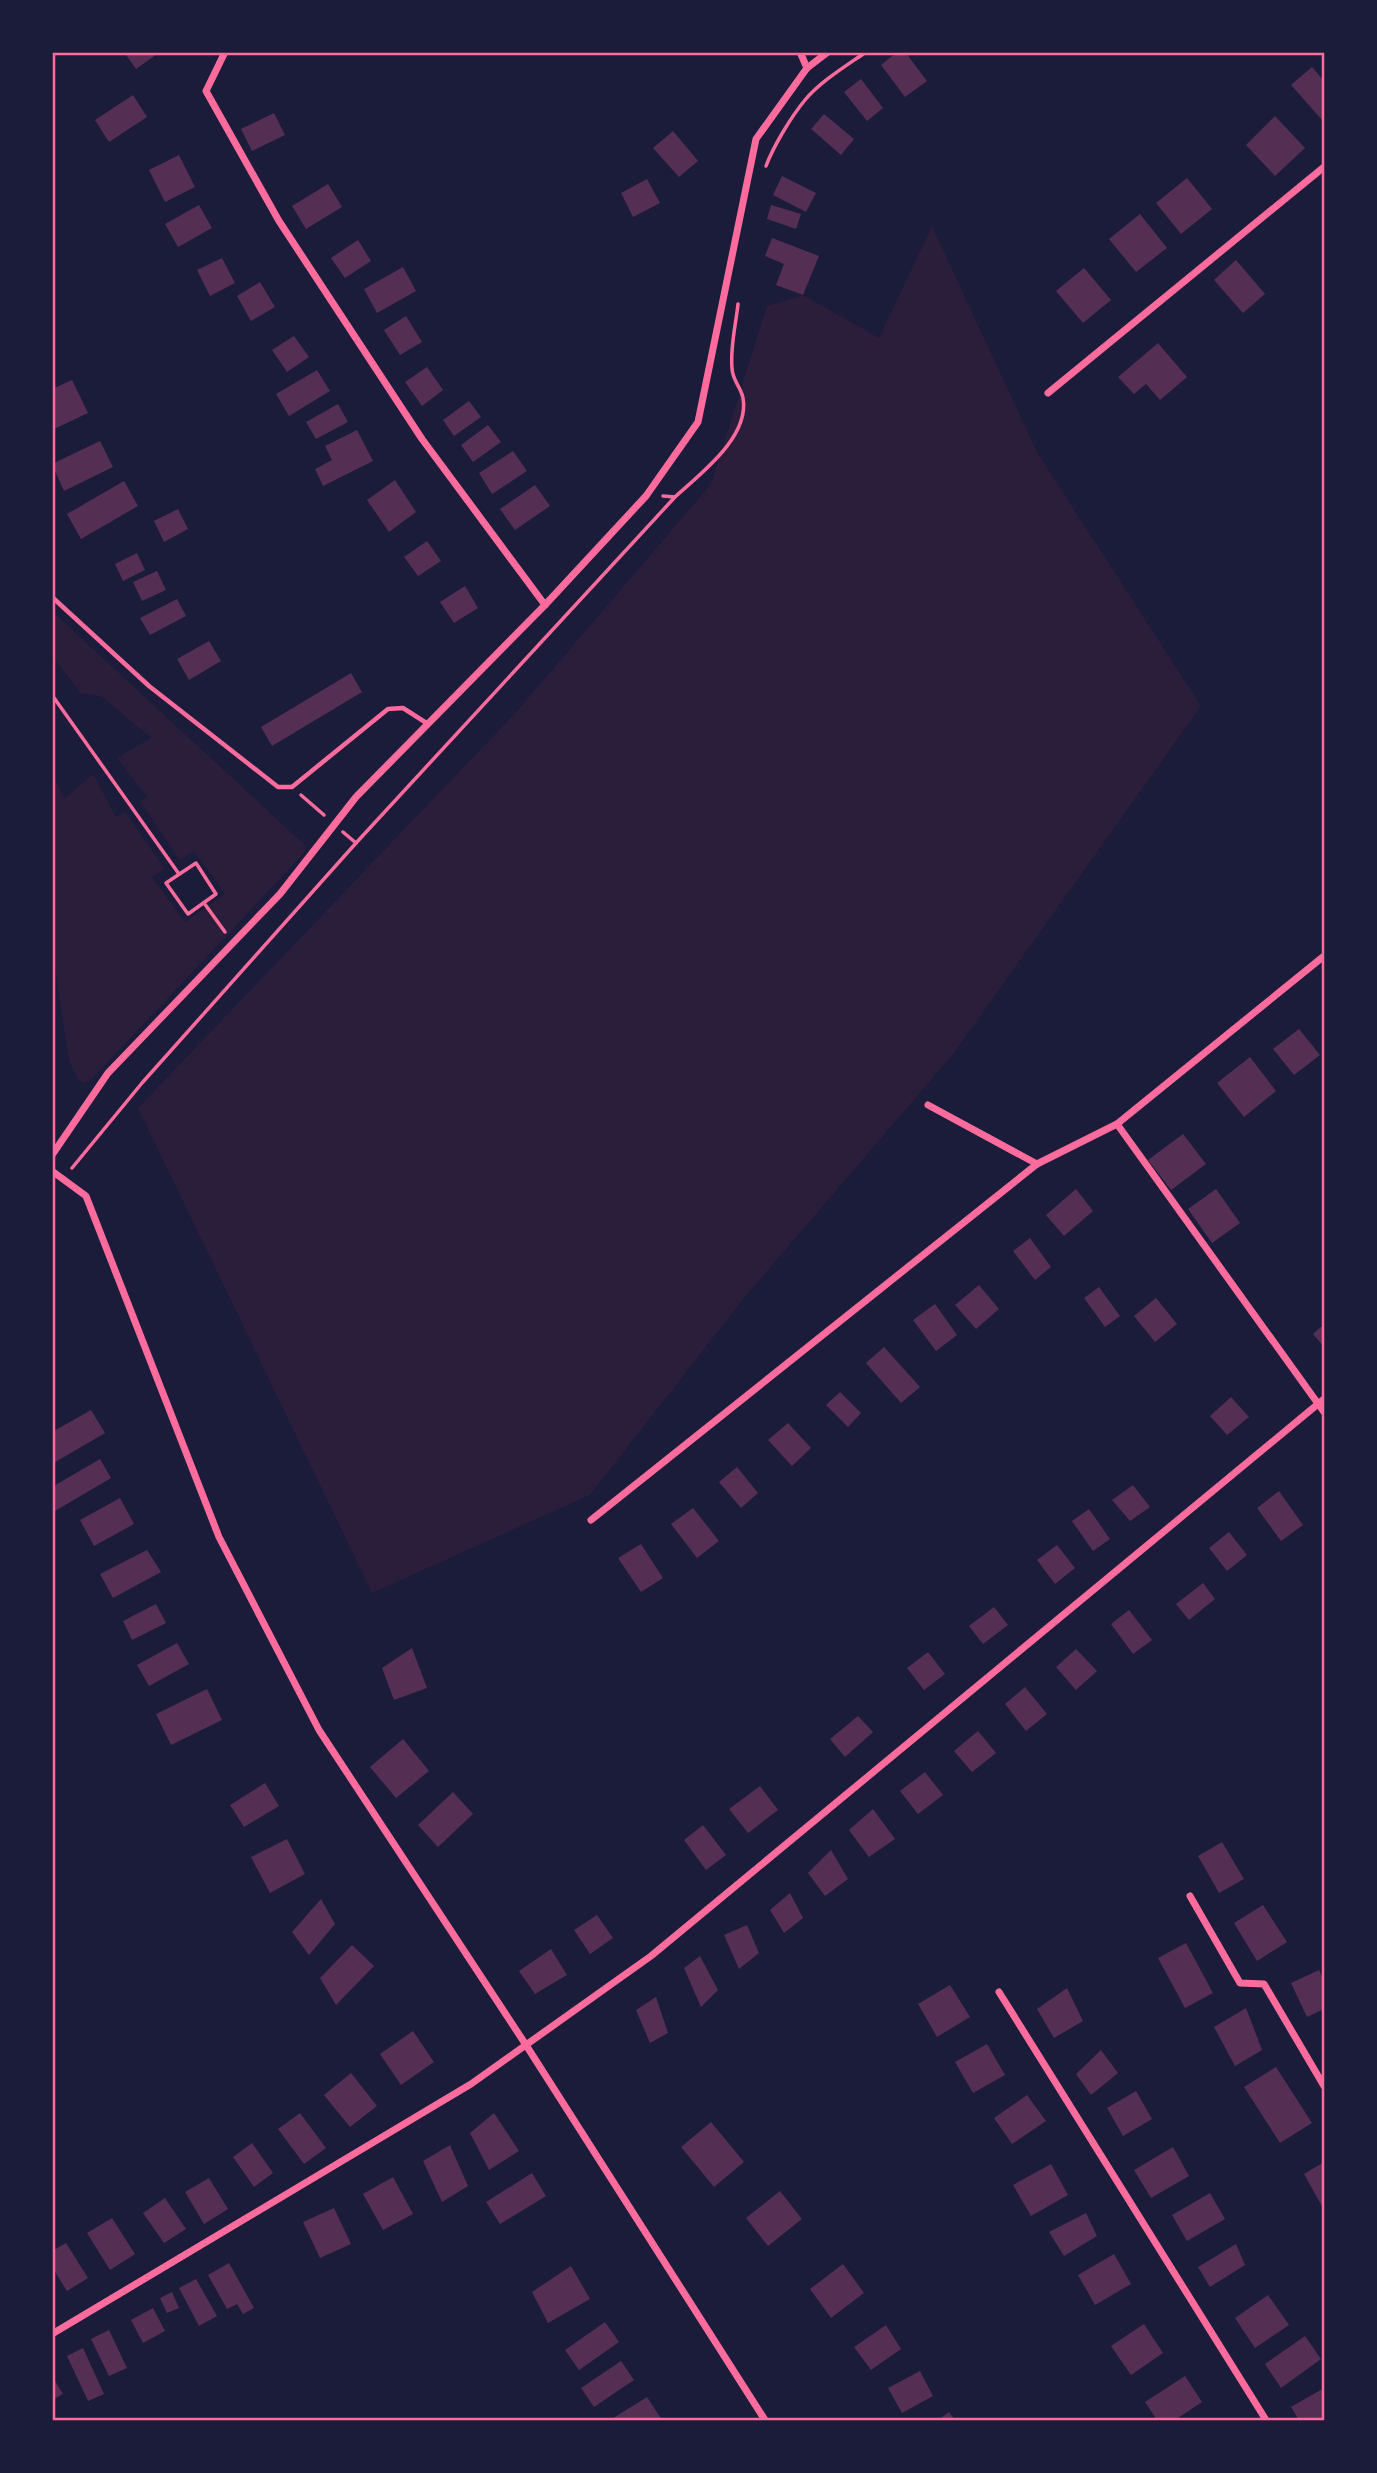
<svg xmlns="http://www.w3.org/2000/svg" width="1377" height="2473" viewBox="0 0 1377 2473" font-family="'Alegreya Sans',sans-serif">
	<rect width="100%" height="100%" fill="#1b1b3a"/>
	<g fill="#2a1e3b">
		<path d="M932,226L1037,452L1201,706L954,1053L744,1298L590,1495L372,1593L138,1108L518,710L711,484L767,306L803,295L879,338Z"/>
		<path d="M53,612L306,846L304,853L91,1080L84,1083L78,1079L69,1061L53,955L52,771L64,799L93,774L116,817L125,812L165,869L152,877L185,922L225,894L194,851L180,860L140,801L147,797L117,758L151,738L101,696L80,693L53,656Z"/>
	</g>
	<g fill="#542f53">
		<path d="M124,52H160L136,69Z"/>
		<path d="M897,52H905L927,81L905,97L881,65Z"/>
		<path d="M1312,67L1324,81V118L1322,120L1291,85Z"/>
		<path d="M861,79L883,108L867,121L844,92Z"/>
		<path d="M133,95L147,117L109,142L95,120Z"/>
		<path d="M274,113L285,135L252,151L241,129Z"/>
		<path d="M824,114L854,139L841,155L811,129Z"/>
		<path d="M1275,116L1305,148L1275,176L1246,145Z"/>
		<path d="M673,131L698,161L679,177L653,148Z"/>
		<path d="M179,155L195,187L165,202L149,170Z"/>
		<path d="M782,176L816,193L806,212L773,195Z"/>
		<path d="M1187,178L1212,209L1181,234L1156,203Z"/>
		<path d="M647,179L660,203L633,217L621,193Z"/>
		<path d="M328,184L342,207L306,229L292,206Z"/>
		<path d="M199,205L212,228L178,247L165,224Z"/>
		<path d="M771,205L801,214L796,229L767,219Z"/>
		<path d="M1140,214L1167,248L1136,272L1109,239Z"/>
		<path d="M772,238L819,256L803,295L776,285L784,264L765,256Z"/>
		<path d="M358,240L371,261L345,278L331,258Z"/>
		<path d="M222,258L235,283L210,296L197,270Z"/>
		<path d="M1236,260L1265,294L1243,313L1214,280Z"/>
		<path d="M403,267L416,291L377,313L364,289Z"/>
		<path d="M1084,268L1111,300L1083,323L1056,291Z"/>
		<path d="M260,282L275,307L251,321L237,296Z"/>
		<path d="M406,316L422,342L400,355L384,330Z"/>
		<path d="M294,336L309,357L287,372L272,350Z"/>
		<path d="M1158,343L1187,377L1160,400L1146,384L1134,394L1118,377Z"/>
		<path d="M427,367L443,390L422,406L405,382Z"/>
		<path d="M317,370L330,391L289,416L276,394Z"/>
		<path d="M72,380L88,413L52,430V389Z"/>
		<path d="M469,401L481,417L454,436L443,420Z"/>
		<path d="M338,404L348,422L316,439L306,422Z"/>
		<path d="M488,425L501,442L473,462L461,445Z"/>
		<path d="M357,430L373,461L323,486L315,469L332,460L325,446Z"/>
		<path d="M100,441L113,467L64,491L52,464Z"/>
		<path d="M513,451L527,471L492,494L479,473Z"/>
		<path d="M395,480L416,512L389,532L367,500Z"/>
		<path d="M124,481L138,506L81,539L67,514Z"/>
		<path d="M535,485L550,506L515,530L500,509Z"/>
		<path d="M178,509L188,529L164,542L154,521Z"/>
		<path d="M427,541L441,561L418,576L404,557Z"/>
		<path d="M137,553L145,570L123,581L115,564Z"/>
		<path d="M157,571L166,590L142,601L133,582Z"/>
		<path d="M465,586L478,608L454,623L440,602Z"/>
		<path d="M177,599L186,616L150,635L140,618Z"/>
		<path d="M209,641L221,661L189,680L177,659Z"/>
		<path d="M351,673L362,692L272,746L261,727Z"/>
		<path d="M1299,1029L1320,1055L1294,1075L1273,1049Z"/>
		<path d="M1250,1057L1276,1091L1244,1117L1217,1083Z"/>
		<path d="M1183,1134L1206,1164L1171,1190L1148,1160Z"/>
		<path d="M1076,1189L1093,1211L1064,1236L1046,1215Z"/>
		<path d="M1216,1189L1240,1223L1212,1243L1188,1209Z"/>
		<path d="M1030,1238L1051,1267L1035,1280L1013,1251Z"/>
		<path d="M979,1285L999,1309L976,1329L955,1305Z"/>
		<path d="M1099,1287L1120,1316L1105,1327L1084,1298Z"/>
		<path d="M1156,1298L1177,1324L1155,1342L1134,1316Z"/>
		<path d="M935,1304L957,1335L936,1351L913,1320Z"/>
		<path d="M1324,1324V1347L1313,1334Z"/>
		<path d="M884,1347L920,1387L901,1403L866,1363Z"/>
		<path d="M840,1392L861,1413L848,1427L826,1405Z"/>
		<path d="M1231,1397L1249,1417L1227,1435L1210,1416Z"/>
		<path d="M91,1410L105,1433L52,1464V1432Z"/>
		<path d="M788,1423L811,1448L792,1466L768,1440Z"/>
		<path d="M100,1459L111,1478L55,1511L52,1507V1487Z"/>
		<path d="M737,1467L758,1493L741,1508L719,1482Z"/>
		<path d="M1133,1485L1150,1507L1130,1521L1112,1500Z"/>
		<path d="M1279,1491L1303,1525L1281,1541L1257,1508Z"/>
		<path d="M120,1498L134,1524L94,1546L80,1520Z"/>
		<path d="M693,1508L719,1541L697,1558L671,1524Z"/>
		<path d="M1089,1509L1110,1539L1093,1551L1072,1521Z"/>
		<path d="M1229,1532L1247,1555L1227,1571L1209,1548Z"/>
		<path d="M641,1544L663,1578L641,1592L618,1558Z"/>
		<path d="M1057,1545L1075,1568L1055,1584L1037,1560Z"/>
		<path d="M147,1550L161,1572L113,1598L100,1574Z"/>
		<path d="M1203,1583L1215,1599L1189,1620L1176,1604Z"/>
		<path d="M156,1604L166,1623L132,1640L123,1621Z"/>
		<path d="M994,1607L1008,1625L983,1644L969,1626Z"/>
		<path d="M1129,1610L1152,1640L1133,1654L1111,1624Z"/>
		<path d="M177,1643L189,1664L149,1686L137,1665Z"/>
		<path d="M412,1648L427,1688L394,1700L382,1668Z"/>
		<path d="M1076,1649L1097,1671L1076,1690L1056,1667Z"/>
		<path d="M928,1652L945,1674L924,1690L907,1668Z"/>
		<path d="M1025,1687L1047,1714L1026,1731L1005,1704Z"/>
		<path d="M207,1689L222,1720L171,1745L156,1714Z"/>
		<path d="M858,1716L873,1732L845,1757L830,1739Z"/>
		<path d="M978,1731L996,1753L972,1772L954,1751Z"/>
		<path d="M403,1739L429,1771L396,1798L370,1767Z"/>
		<path d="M925,1772L943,1795L918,1814L900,1791Z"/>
		<path d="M265,1783L279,1806L244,1827L230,1805Z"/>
		<path d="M760,1786L778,1810L748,1833L729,1809Z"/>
		<path d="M453,1792L473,1814L438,1847L418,1825Z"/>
		<path d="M873,1809L895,1839L869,1857L849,1830Z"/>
		<path d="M703,1825L726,1855L706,1870L684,1840Z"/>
		<path d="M287,1839L305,1874L270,1893L251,1857Z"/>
		<path d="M1222,1842L1244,1879L1219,1893L1198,1856Z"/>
		<path d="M831,1850L848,1879L825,1896L808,1873Z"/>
		<path d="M790,1893L803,1918L784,1933L770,1910Z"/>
		<path d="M321,1899L335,1924L309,1955L292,1932Z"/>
		<path d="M1263,1905L1287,1942L1257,1961L1234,1923Z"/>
		<path d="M597,1915L613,1938L590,1954L574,1930Z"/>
		<path d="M747,1925L759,1953L739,1969L724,1935Z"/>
		<path d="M1186,1943L1213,1993L1185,2008L1158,1958Z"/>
		<path d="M352,1945L374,1966L336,2005L320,1978Z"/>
		<path d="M551,1949L567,1975L535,1994L519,1971Z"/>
		<path d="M700,1956L718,1990L701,2007L684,1968Z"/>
		<path d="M1319,1970L1324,1981V2009L1307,2017L1291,1983Z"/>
		<path d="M950,1985L970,2017L937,2037L918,2004Z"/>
		<path d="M1067,1988L1083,2021L1054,2038L1037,2009Z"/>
		<path d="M656,1997L668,2033L650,2043L636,2010Z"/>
		<path d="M1246,2008L1262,2050L1235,2066L1214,2027Z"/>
		<path d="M413,2031L434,2062L401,2085L380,2054Z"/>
		<path d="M987,2044L1005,2075L973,2093L955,2062Z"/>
		<path d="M1101,2050L1118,2073L1091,2095L1076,2074Z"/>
		<path d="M1276,2067L1312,2123L1280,2143L1244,2087Z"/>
		<path d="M351,2073L377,2106L350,2127L324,2095Z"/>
		<path d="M1136,2091L1152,2119L1123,2136L1107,2108Z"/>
		<path d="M1027,2095L1046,2121L1012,2144L994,2118Z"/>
		<path d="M300,2113L326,2148L304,2164L278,2129Z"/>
		<path d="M494,2113L519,2151L489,2170L470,2133Z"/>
		<path d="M711,2122L744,2162L714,2187L681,2147Z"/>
		<path d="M252,2143L273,2173L254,2187L233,2157Z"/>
		<path d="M450,2145L468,2186L442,2202L423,2161Z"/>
		<path d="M1173,2147L1189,2176L1151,2198L1134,2170Z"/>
		<path d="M1324,2162V2210L1304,2174Z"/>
		<path d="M1051,2164L1068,2195L1031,2216L1013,2185Z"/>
		<path d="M532,2173L546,2196L500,2224L486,2202Z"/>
		<path d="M393,2177L413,2214L383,2230L363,2194Z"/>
		<path d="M209,2178L228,2209L204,2224L185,2192Z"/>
		<path d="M780,2191L802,2219L768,2246L746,2218Z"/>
		<path d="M1210,2193L1225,2219L1187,2241L1172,2215Z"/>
		<path d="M165,2198L186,2229L164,2243L143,2213Z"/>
		<path d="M334,2208L351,2244L320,2258L303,2222Z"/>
		<path d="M1086,2213L1097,2236L1064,2256L1049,2232Z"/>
		<path d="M112,2218L135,2254L110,2270L87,2233Z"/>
		<path d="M66,2243L88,2278L67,2291L52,2267V2251Z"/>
		<path d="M1236,2244L1245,2265L1210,2287L1198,2267Z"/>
		<path d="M1114,2254L1131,2284L1095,2305L1078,2275Z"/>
		<path d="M229,2263L254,2308L243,2314L237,2304L227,2309L208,2275Z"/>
		<path d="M843,2264L864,2293L831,2318L810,2289Z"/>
		<path d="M571,2266L590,2299L548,2323L532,2292Z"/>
		<path d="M196,2279L217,2316L199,2326L179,2288Z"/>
		<path d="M172,2292L179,2308L167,2313L160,2298Z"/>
		<path d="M1268,2295L1289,2325L1255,2348L1235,2318Z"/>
		<path d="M153,2308L165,2331L143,2343L131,2320Z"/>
		<path d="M605,2322L619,2342L579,2370L565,2350Z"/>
		<path d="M1144,2324L1163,2353L1131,2375L1111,2346Z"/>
		<path d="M886,2325L901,2349L871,2370L854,2347Z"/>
		<path d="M109,2330L127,2368L109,2376L91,2339Z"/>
		<path d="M1305,2336L1321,2359L1281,2388L1265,2364Z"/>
		<path d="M83,2348L104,2394L88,2401L67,2356Z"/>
		<path d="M621,2361L634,2380L594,2407L581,2388Z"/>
		<path d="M920,2371L933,2396L902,2413L888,2388Z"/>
		<path d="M52,2376L63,2394L52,2400Z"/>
		<path d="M1185,2376L1202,2402L1175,2420H1157L1145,2402Z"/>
		<path d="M1324,2388V2419L1299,2420L1291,2407Z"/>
		<path d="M647,2397L662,2420H610Z"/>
		<path d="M949,2412L955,2420H938Z"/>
	</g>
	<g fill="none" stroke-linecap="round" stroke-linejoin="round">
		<g stroke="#ff6b9d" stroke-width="3.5">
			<path d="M766,166C774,145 791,117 805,100C821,81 846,66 866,52"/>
			<path d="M675,497C700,474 750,437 743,398C741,387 732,380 732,368C730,347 736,324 738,304"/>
			<path d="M52,695L179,874"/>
			<path d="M301,795L324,815"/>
			<path d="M343,832L356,843L675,497L663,496"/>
			<path d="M196,863L216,894L188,914L166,883Z"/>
			<path d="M204,903L225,932"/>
			<path d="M72,1168L142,1083L356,843"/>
		</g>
		<path stroke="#ff6b9d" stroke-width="4.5" d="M52,597L149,686L278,787H292L388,709L403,708L428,724"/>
		<g stroke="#ff6b9d" stroke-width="7">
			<path d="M225,52L206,91L279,221L422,439L545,605"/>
			<path d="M800,52L807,68"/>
			<path d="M1048,393L1324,167"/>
			<path d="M928,1105L1037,1164"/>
			<path d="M1117,1124L1324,1412"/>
			<path d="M52,1155L108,1073L280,894L356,797L545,605L646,496L698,422L756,139L807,68L828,52"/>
			<path d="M52,1171L86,1196L219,1537L319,1730L526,2045L765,2420"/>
			<path d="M591,1520L1037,1164L1117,1124L1324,956"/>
			<path d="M1190,1896L1240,1983L1264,1984L1324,2086"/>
			<path d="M999,1992L1266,2420"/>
			<path d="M52,2334L471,2084L651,1956L1324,1399"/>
		</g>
	</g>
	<rect width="1377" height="2473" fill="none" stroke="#1b1b3a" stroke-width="108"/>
	<rect x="54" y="54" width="1269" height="2365" fill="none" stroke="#ff6b9d" stroke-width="2.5"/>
</svg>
